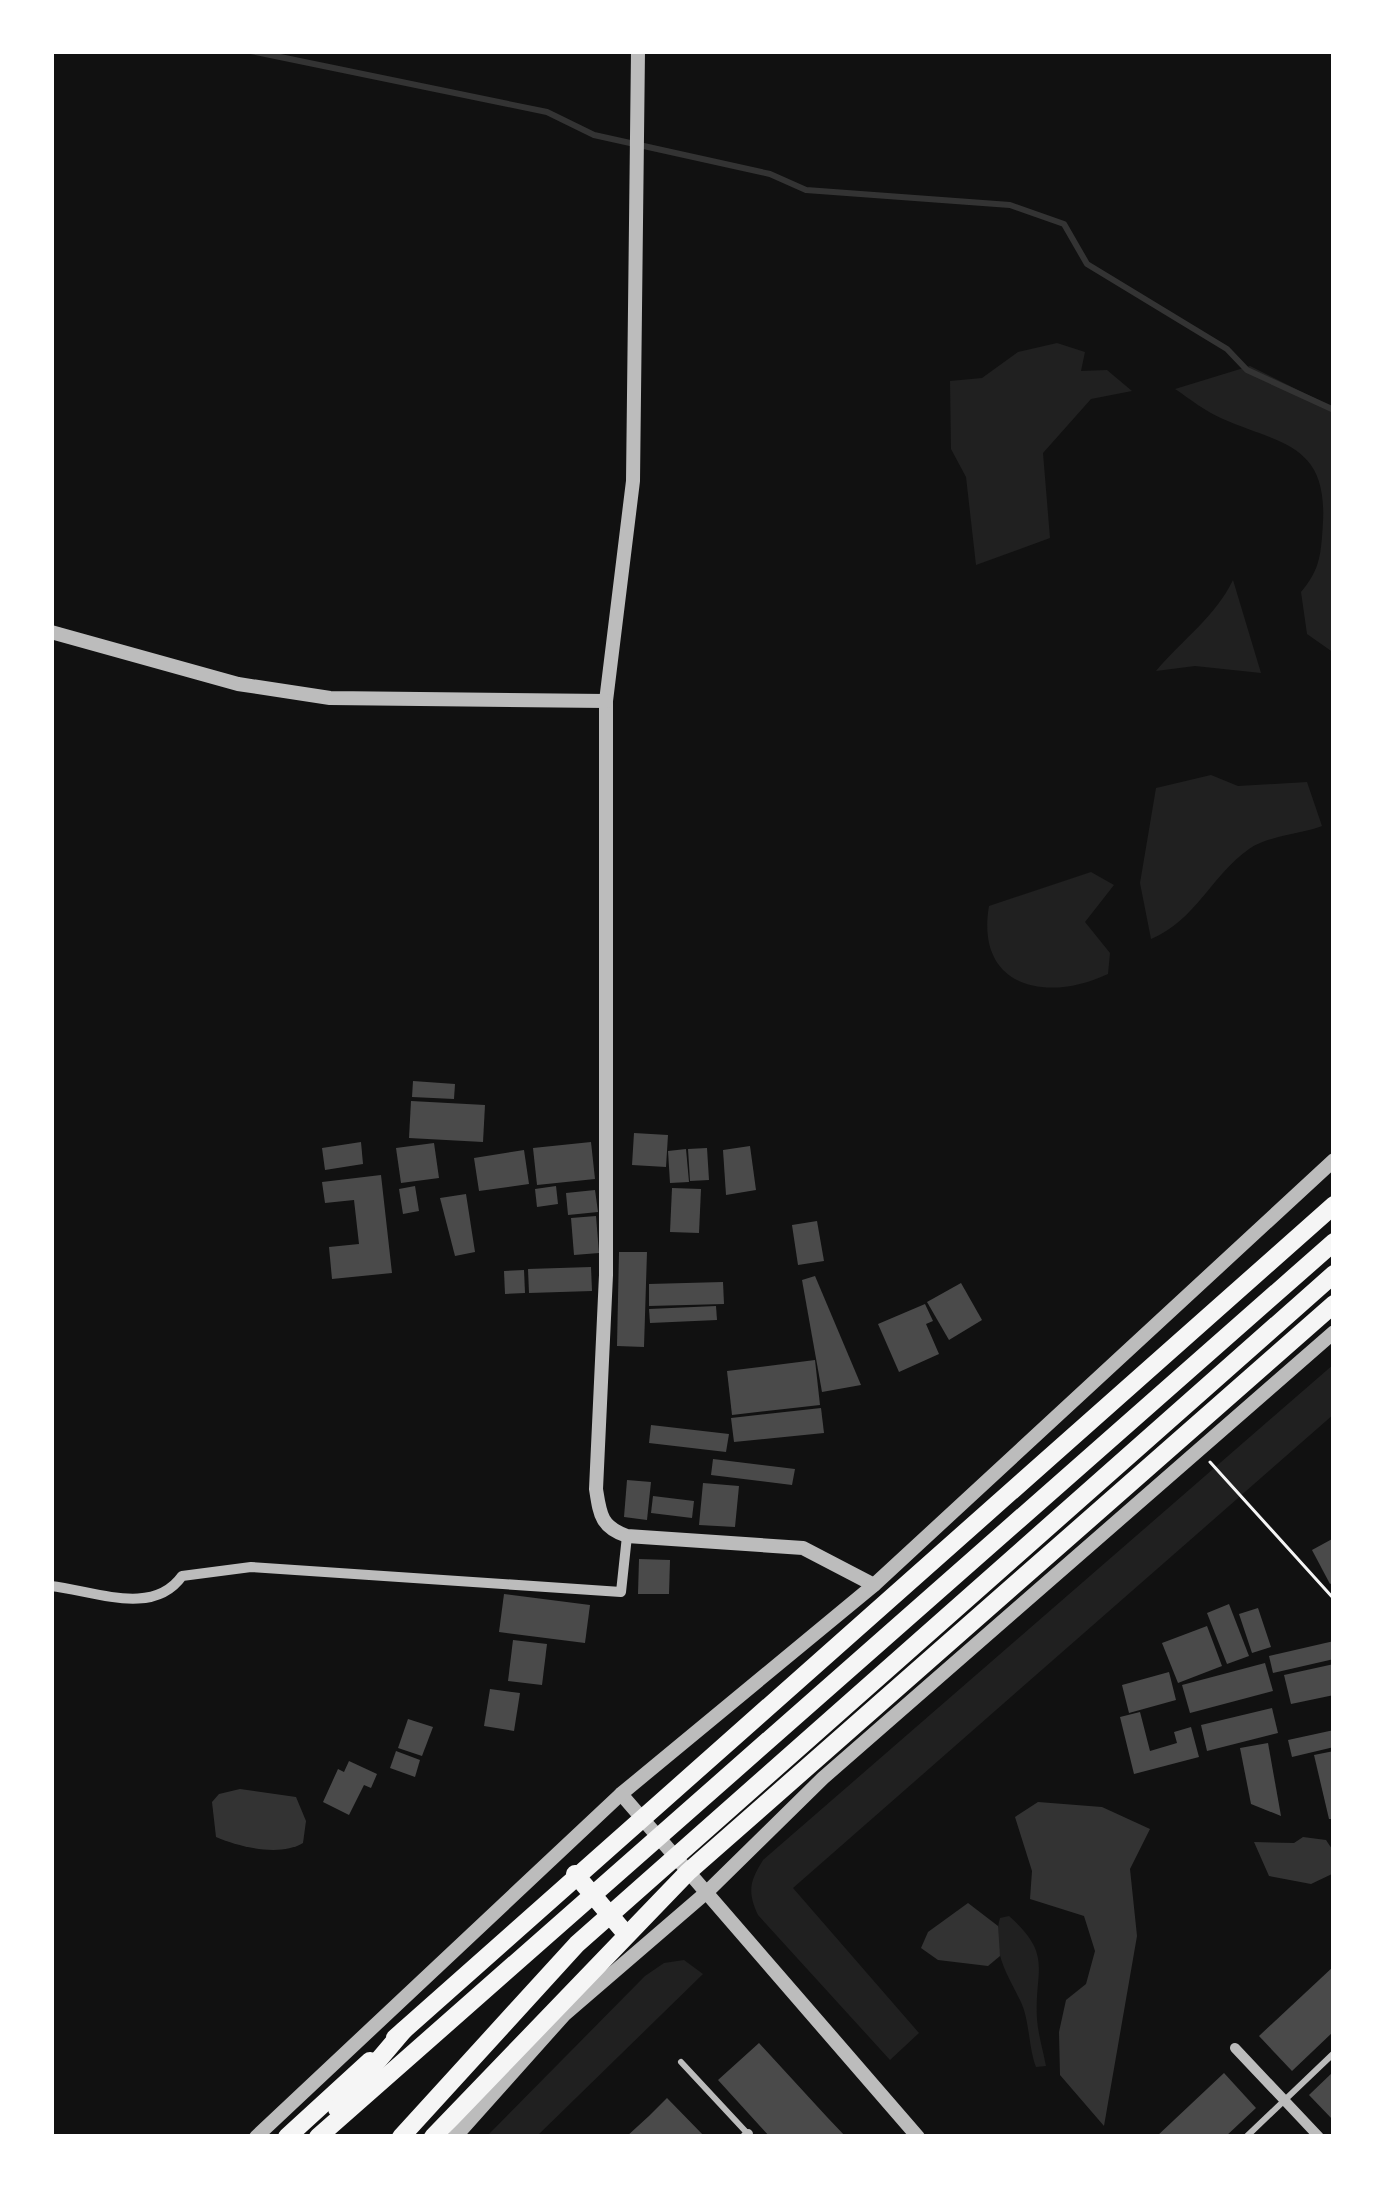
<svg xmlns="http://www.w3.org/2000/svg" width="1385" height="2188" viewBox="0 0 1385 2188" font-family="'Crimson Pro',serif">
	<rect width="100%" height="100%" fill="#111"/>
	<g fill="#202020">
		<path d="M1057,343L1085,352L1081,371L1107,370L1132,391L1091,399L1043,453L1050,538L976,565L966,477L951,449L950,381L982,378L1018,352Z"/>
		<path d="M1250,366L1334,408V653L1307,634L1301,592C1321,569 1321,552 1323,522C1327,443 1280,444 1223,419C1206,412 1190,399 1175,389Z"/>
		<path d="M1233,580L1261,673L1195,666L1156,671C1182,640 1216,616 1233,580Z"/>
		<path d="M1211,775L1238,786L1307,782L1322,826C1301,834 1267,836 1249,849C1211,876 1196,920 1151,939L1140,883L1156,788Z"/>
		<path d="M1091,872L1114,885L1085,922L1110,953L1108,974C1047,1003 975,988 989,906Z"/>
		<path d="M1334,1364V1414L793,1888L919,2033L890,2060L758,1915C747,1891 750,1881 763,1860Z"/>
		<path d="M1009,1916C1054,1956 1034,1970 1037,2019C1038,2034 1043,2050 1046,2066L1036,2067C1028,2046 1030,2020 1020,2000C1007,1974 991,1950 1000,1918Z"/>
		<path d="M684,1960L703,1974L536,2137H486L645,1976L664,1963Z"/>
	</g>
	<g fill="#333">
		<path d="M240,1789L296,1797L306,1821L303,1843C280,1857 239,1847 216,1837L212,1802L219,1794Z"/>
		<path d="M1038,1802L1102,1807L1150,1829L1130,1869L1137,1936L1104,2126L1060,2075L1059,2032L1066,2000L1086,1984L1095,1951L1084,1916L1030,1899L1032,1871L1015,1817Z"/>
		<path d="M1303,1837L1326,1840L1334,1852L1332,1874L1311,1884L1269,1876L1254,1842L1294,1843Z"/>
		<path d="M968,1903L998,1926L1000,1956L988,1966L938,1960L921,1948L928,1932Z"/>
	</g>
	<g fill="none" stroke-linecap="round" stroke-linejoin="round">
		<path stroke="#333" stroke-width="6" d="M251,51L547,112L594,135L770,174L806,190L1010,205L1064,224L1087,264L1227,349L1247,370L1334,410"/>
	</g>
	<g fill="#4a4a4a">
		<path d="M413,1081L455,1084L454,1099L412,1097Z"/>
		<path d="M411,1101L485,1105L483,1142L409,1138Z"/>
		<path d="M634,1133L668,1135L666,1167L632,1165Z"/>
		<path d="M361,1142L363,1164L325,1170L322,1148Z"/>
		<path d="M591,1142L595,1179L537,1185L533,1148Z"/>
		<path d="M434,1143L439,1178L401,1183L396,1148Z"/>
		<path d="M750,1146L756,1190L726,1195L723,1150Z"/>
		<path d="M707,1148L709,1180L690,1181L688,1149Z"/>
		<path d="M686,1149L689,1182L670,1183L668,1151Z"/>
		<path d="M524,1150L529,1184L479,1191L474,1158Z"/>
		<path d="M381,1175L392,1273L332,1279L329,1247L359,1244L354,1200L325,1203L322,1182Z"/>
		<path d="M415,1186L419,1211L403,1214L399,1189Z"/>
		<path d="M556,1186L558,1204L537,1207L535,1189Z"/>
		<path d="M672,1188L701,1189L699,1233L670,1232Z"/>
		<path d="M595,1190L598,1212L568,1215L566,1193Z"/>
		<path d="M466,1194L475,1252L455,1256L440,1198Z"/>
		<path d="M596,1216L599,1253L574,1255L571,1218Z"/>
		<path d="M817,1221L824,1261L798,1265L792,1225Z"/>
		<path d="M619,1252H647L644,1347L617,1346Z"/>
		<path d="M591,1267L592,1291L529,1293L528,1269Z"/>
		<path d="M524,1270L525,1293L505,1294L504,1271Z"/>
		<path d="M815,1276L861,1385L822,1392L802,1280Z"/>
		<path d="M723,1282L724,1304L649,1306V1284Z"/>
		<path d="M961,1283L982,1320L949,1340L927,1302Z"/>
		<path d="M925,1304L933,1321L926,1324L939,1354L899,1372L878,1324Z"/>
		<path d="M716,1306L717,1320L650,1323L649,1309Z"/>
		<path d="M815,1360L820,1405L732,1415L727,1371Z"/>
		<path d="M821,1408L824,1433L734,1442L731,1418Z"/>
		<path d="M651,1425L729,1434L726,1452L649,1443Z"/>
		<path d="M713,1459L795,1469L792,1485L711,1475Z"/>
		<path d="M627,1480L651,1482L647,1520L624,1517Z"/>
		<path d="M703,1483L739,1486L735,1527L699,1525Z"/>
		<path d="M653,1496L694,1501L692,1518L651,1513Z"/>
		<path d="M1334,1538V1582L1330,1584L1312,1550Z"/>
		<path d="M639,1559L670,1560L669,1594H638Z"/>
		<path d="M504,1594L590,1605L585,1643L499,1632Z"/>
		<path d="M1229,1604L1249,1656L1227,1664L1207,1613Z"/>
		<path d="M1258,1608L1271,1647L1252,1653L1239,1614Z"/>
		<path d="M1207,1626L1222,1666L1178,1683L1162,1643Z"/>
		<path d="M513,1640L547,1644L542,1685L508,1681Z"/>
		<path d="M1334,1641V1659L1273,1673L1269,1656Z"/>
		<path d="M1265,1663L1273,1691L1190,1713L1182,1685Z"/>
		<path d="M1334,1664V1695L1291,1704L1284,1675Z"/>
		<path d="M1169,1672L1176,1700L1129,1713L1122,1685Z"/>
		<path d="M490,1689L520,1693L514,1731L484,1726Z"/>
		<path d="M1272,1708L1278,1733L1207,1751L1201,1725Z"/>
		<path d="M1140,1712L1150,1751L1177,1743L1174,1732L1191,1727L1199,1757L1134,1774L1120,1717Z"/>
		<path d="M408,1719L433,1727L422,1756L398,1748Z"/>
		<path d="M1334,1730V1747L1292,1757L1288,1740Z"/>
		<path d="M1268,1743L1281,1816L1251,1804L1240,1748Z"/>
		<path d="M396,1751L420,1760L415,1777L390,1768Z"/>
		<path d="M1334,1751V1819H1329L1314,1755Z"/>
		<path d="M349,1761L377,1774L371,1788L364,1785L349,1815L323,1802L338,1769L344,1772Z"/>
		<path d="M1334,1966V2031L1292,2071L1259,2036Z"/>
		<path d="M759,2043L827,2117L846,2137L769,2136L718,2080Z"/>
		<path d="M1334,2071V2121L1309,2095Z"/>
		<path d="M1224,2073L1256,2108L1225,2137H1156Z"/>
		<path d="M667,2098L705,2137H626L649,2116Z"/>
	</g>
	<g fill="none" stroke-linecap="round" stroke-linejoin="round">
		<path stroke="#f5f5f5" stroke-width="3" d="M1210,1462L1334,1599"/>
		<g stroke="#bcbcbc" stroke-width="6">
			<path d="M681,2062L748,2134"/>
			<path d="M1246,2137L1334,2053"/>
		</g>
		<g stroke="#bcbcbc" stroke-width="10">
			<path d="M51,1586C95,1591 153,1617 182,1576L251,1567L621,1592L627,1536"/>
			<path d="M1235,2048L1319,2137"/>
			<path d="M745,2137L748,2134"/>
		</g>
		<g stroke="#bcbcbc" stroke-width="14">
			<path d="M638,51L633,481L606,701V1275L596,1489C600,1515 601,1527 627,1536L803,1548L874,1585"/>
			<path d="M51,632L238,684L330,698L606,701"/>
			<path d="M621,1794L918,2137"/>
			<path d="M256,2137L621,1794L874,1585L1334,1160"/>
			<path d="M455,2137L564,2015L708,1891L823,1778L1334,1332"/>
		</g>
		<g stroke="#f5f5f5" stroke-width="18">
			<path d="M575,1874L626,1934"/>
			<path d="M395,2038L1334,1205"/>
			<path d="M287,2137L370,2061"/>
			<path d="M433,2137L688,1872L1334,1304"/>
		</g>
		<g stroke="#f5f5f5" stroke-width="18">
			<path d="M337,2109L404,2030"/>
			<path d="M318,2137L1334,1242"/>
			<path d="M401,2137L577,1944L1334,1274"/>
		</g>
	</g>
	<rect width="1385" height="2188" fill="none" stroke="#ffffff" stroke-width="108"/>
</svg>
